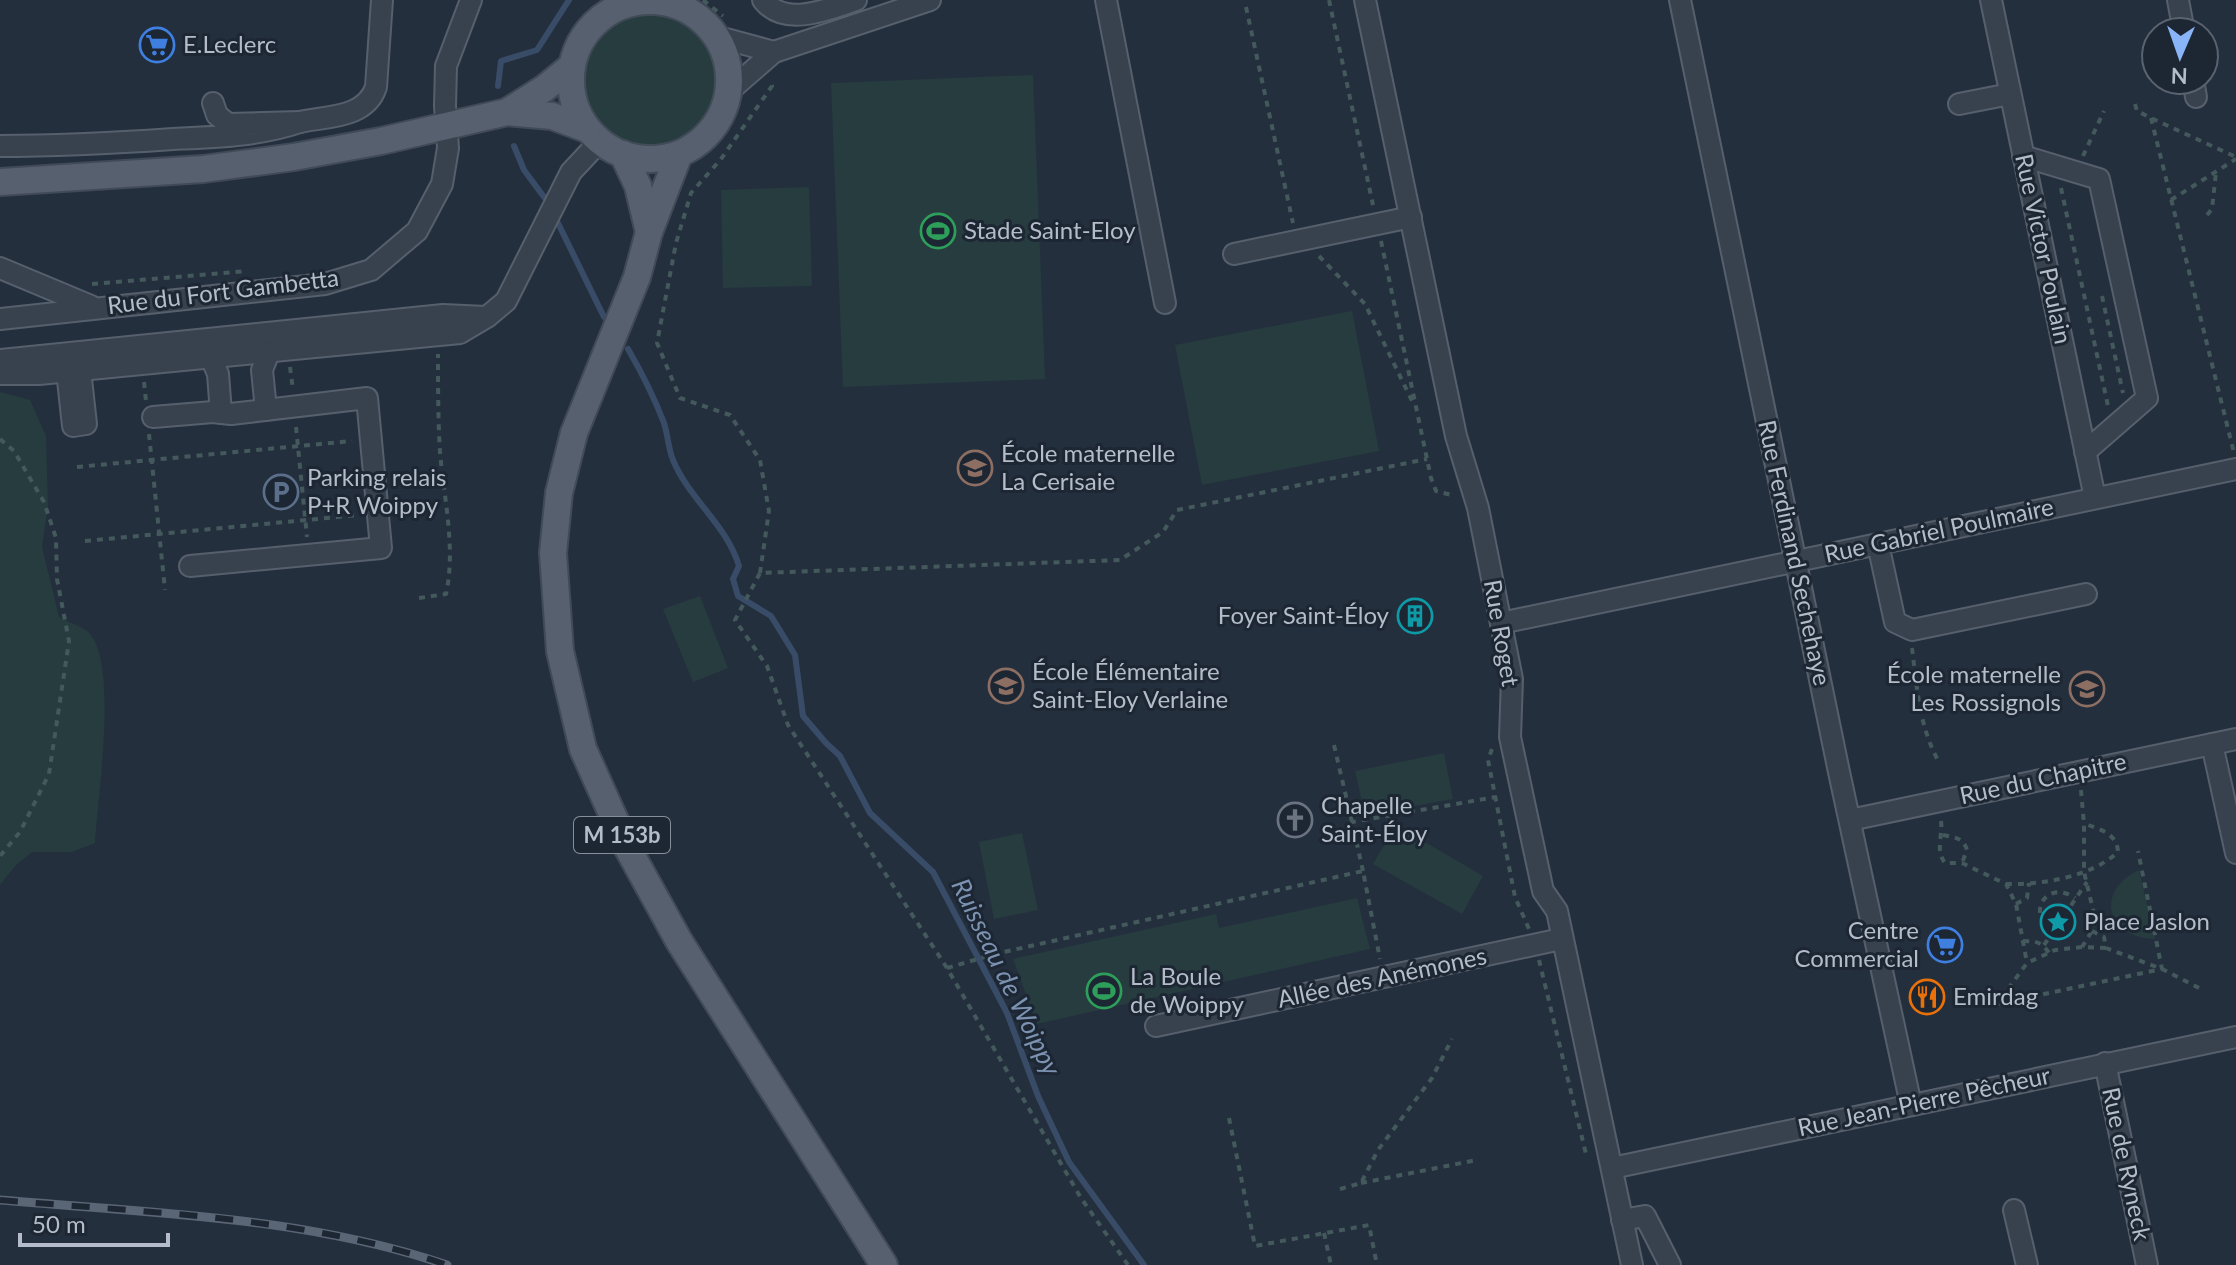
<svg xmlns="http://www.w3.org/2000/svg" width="2236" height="1265" viewBox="0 0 2236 1265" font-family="Lato,sans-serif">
	<rect width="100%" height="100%" fill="#242f3e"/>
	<g fill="#263c3f">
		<circle cx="650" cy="79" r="66"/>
		<path d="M1033,75L1045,379L843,387L831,83Z"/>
		<path d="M809,187L812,286L723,288L721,190Z"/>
		<path d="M1352,311L1379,451L1202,485L1175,345Z"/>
		<path d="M0,392L30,400L46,436L48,505L42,547L59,617C67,622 79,625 87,631C120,659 97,800 95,843L72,852H32L15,866L0,885Z"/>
		<path d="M700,596L728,668L693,682L663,609Z"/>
		<path d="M1444,753L1453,799L1365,815L1355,771Z"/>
		<path d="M1396,825L1483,876L1462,914L1373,864Z"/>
		<path d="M1022,833L1038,910L994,919L979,842Z"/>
		<path d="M2139,870L2155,939C2105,938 2095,890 2139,870Z"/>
		<path d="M1357,898L1370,949L1037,1024L1013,959L1216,914L1219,928Z"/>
	</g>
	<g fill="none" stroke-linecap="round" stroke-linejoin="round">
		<g stroke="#394c67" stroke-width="6">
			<path d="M498,86L501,61L537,50L569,0"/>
			<path d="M514,146L524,170L544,197"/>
			<path d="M555,217L604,317"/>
			<path d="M628,349C642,373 654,397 664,423C668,435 668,448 673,460C689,499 727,525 739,566L733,579L738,596L771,616L795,655L803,716L826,743L840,756L870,813L933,872L1007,1013L1038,1096L1069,1162L1144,1265"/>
		</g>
		<g stroke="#565f6c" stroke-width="24">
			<g id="minor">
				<path d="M763,0C785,28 829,9 856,0"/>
				<path d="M1106,0L1165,303"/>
				<path d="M1365,0L1456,436L1478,508L1512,679L1510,737L1543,891L1557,911L1632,1265"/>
				<path d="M1680,0L1839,772L1911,1105"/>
				<path d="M1991,0L2095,498"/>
				<path d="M2178,0L2184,32"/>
				<path d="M715,36L774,52"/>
				<path d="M2193,80L2196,97"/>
				<path d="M728,92L774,52L930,0"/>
				<path d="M1959,104L2010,94"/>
				<path d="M300,122C328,116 366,118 376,87L382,0"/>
				<path d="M0,146C58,146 115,143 173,139C216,137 259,136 300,122L228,124L217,115L213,103"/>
				<path d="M2023,156L2099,179L2147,398L2085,452"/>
				<path d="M1234,254L1411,217"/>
				<path d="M0,268L91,306"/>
				<path d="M0,319L325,284L371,270L417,231L442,184L448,148L445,106L446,66L471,0"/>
				<path d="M211,357L218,374L221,413"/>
				<path d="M0,360L443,315L486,317"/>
				<path d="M67,371L73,426L86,424L80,370"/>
				<path d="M0,374H39L460,333L487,317L506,301L571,172L600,141"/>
				<path d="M266,410L262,370L269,352"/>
				<path d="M153,417L213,412L231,414L367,398L381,548L190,566"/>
				<path d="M1878,544L1895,622L1912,630L2086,594"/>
				<path d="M1501,623L2236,469"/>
				<path d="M2212,744L2236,853"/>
				<path d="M1850,820L2236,739"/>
				<path d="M1156,1026L1561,939"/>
				<path d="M2105,1063L2147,1265"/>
				<path d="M1612,1168L2236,1037"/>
				<path d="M2014,1210L2027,1265"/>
				<path d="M1622,1220L1645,1216L1670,1265"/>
			</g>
		</g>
		<g stroke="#414a57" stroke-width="30">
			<g id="major">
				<circle cx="650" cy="80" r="79"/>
				<path d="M507,112L552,116L587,129"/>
				<path d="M623,154L638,186L649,232"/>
				<path d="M679,154L649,232L637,277L574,433L559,493L553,553L560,651L583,749L626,845L679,941L884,1265"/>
				<path d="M0,182L203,169L294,157L381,141L507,112L545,88L572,66"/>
			</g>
		</g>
		<g stroke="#44595c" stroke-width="4" stroke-dasharray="6 6" stroke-linecap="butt">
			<path d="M703,0L723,16"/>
			<path d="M1329,0L1373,205"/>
			<path d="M1246,7L1293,223"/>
			<path d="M2135,104L2137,111L2151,118L2236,157"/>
			<path d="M2151,118L2234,453"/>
			<path d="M2083,156L2104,111"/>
			<path d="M2061,188L2108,406"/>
			<path d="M2171,200L2236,159"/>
			<path d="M2207,215L2212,209L2216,172"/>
			<path d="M1381,241L1431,478L1436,491L1455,496"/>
			<path d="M1319,256L1365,304L1414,405"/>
			<path d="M92,284L247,271"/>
			<path d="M2102,296L2123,393"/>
			<path d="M290,367L293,390"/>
			<path d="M144,382L146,401"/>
			<path d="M296,427L307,537"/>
			<path d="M149,434L165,590"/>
			<path d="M0,439L14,451L44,502L56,538L57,579L69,641L49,774L20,832L0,856"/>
			<path d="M77,467L352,441"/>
			<path d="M85,541L359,515"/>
			<path d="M760,573L769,511L760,460L730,415L680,398L657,343L676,243L691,193L721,159L772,86L769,82"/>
			<path d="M419,598L446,594C456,548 444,499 440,452C438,420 438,386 438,354"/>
			<path d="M1912,648C1917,687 1919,727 1939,762"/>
			<path d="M1334,745L1352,822"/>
			<path d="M1492,749L1488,760L1515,897L1529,929"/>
			<path d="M2081,790L2084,824V872L2095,918L2092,931L2082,947"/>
			<path d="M1941,821C1943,836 1935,850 1945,863H1962L2006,884L2016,904L2027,963"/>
			<path d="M1943,835C1955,838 1963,837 1967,850L1962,863"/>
			<path d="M1363,871L1352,822L1496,797"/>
			<path d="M2006,884C2042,885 2091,877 2118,852C2117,833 2100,830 2086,824"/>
			<path d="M2016,904L2027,898L2029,883"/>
			<path d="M2092,931L2104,937L2106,948L2162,969L2203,990"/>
			<path d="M2052,933C2025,911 2048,879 2075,898"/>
			<path d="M2023,941C2036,941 2042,942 2049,953"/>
			<path d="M2044,945L2087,882"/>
			<path d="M2106,948L2082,947L2055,950L2027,963L1997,1004L2162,969L2138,851"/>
			<path d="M1539,960L1586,1154"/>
			<path d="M947,968L788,725L767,666L735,620L760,573L1120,560L1163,532L1177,510L1427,459"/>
			<path d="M1229,1118L1255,1246L1369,1225L1377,1265"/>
			<path d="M1361,1183L1477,1160"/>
			<path d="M1340,1189L1361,1183L1378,1150L1432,1078L1452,1039"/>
			<path d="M1324,1233L1331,1265"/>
			<path d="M1128,1265L1081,1198L947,968L995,954L1363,871L1380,959"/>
		</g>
		<use href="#minor" stroke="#38414e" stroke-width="20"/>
		<use href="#major" stroke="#56606e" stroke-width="26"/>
		<g stroke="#5a6575" stroke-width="9">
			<path id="rail" d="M0,1200C149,1213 304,1216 447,1265"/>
		</g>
		<use href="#rail" stroke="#1d2633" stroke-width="6" stroke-dasharray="18" stroke-linecap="butt"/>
	</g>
	<defs>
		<g id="supermarket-ring" transform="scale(1.8)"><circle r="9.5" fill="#1d2633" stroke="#3f7fe0" stroke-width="1.5"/><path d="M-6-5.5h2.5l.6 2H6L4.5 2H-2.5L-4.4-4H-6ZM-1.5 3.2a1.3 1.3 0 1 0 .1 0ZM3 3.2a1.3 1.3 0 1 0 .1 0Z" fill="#3f7fe0"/></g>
		<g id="stadium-ring" transform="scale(1.8)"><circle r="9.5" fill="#1d2633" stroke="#2e9e5b" stroke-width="1.5"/><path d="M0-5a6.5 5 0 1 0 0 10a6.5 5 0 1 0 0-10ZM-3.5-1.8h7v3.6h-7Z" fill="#2e9e5b"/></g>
		<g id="school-ring" transform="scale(1.8)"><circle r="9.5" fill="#1d2633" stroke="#8d6e63" stroke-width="1.5"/><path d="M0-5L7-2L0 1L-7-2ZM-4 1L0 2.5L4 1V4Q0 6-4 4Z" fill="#8d6e63"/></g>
		<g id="parking-ring" transform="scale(1.8)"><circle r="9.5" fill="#1d2633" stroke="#5c6f8a" stroke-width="1.5"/><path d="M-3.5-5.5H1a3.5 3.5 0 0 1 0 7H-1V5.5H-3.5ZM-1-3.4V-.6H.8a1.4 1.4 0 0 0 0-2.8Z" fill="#5c6f8a"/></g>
		<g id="building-ring" transform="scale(1.8)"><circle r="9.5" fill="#1d2633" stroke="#0f9aa8" stroke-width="1.5"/><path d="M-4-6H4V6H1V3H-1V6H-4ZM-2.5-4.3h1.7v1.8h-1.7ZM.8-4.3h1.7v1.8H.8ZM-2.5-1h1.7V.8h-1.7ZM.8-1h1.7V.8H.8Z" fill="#0f9aa8"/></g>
		<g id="church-ring" transform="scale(1.8)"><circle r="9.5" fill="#1d2633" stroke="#6b7280" stroke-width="1.5"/><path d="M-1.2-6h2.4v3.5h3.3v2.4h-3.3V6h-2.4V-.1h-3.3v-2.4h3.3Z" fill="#6b7280"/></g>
		<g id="sight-ring" transform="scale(1.8)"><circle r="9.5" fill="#1d2633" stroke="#0f9aa8" stroke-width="1.5"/><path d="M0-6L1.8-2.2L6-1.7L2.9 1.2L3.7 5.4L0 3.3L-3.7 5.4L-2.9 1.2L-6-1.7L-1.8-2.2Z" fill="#0f9aa8"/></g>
		<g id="restaurant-ring" transform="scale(1.8)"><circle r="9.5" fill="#1d2633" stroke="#e8710a" stroke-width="1.5"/><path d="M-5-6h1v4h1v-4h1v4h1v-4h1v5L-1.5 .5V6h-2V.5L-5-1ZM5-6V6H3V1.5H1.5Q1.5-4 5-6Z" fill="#e8710a"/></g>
	</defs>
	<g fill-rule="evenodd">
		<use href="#supermarket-ring" x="157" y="45"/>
		<use href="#stadium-ring" x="938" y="231"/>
		<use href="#school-ring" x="975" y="468"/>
		<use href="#parking-ring" x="281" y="492"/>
		<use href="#building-ring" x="1415" y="616"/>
		<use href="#school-ring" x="1006" y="686"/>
		<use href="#school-ring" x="2087" y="689"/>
		<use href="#church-ring" x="1295" y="820"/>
		<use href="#sight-ring" x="2058" y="922"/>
		<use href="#supermarket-ring" x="1945" y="945"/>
		<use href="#stadium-ring" x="1104" y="991"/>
		<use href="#restaurant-ring" x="1927" y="997"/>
	</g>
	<g text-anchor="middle" stroke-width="6" stroke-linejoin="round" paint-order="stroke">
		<rect fill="#1d2633" stroke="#878f9c" stroke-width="2" x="574" y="817" width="96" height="36" rx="6"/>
		<g font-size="22" font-weight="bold" fill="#b4bcc9">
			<text x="622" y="843">M 153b</text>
		</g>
		<g font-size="24" fill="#b4bcc9" stroke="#1d2633" text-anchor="start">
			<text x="183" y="53">E.Leclerc</text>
			<text x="964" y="239">Stade Saint-Eloy</text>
			<text x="1001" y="462">École maternelle<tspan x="1001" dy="28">La Cerisaie</tspan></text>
			<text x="307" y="486">Parking relais<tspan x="307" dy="28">P+R Woippy</tspan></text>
			<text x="1389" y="624" text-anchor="end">Foyer Saint-Éloy</text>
			<text x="1032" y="680">École Élémentaire<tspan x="1032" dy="28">Saint-Eloy Verlaine</tspan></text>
			<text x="2061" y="683" text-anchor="end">École maternelle<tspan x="2061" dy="28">Les Rossignols</tspan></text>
			<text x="1321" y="814">Chapelle<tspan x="1321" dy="28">Saint-Éloy</tspan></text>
			<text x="2084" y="930">Place Jaslon</text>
			<text x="1919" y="939" text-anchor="end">Centre<tspan x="1919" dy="28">Commercial</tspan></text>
			<text x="1130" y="985">La Boule<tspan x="1130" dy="28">de Woippy</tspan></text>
			<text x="1953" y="1005">Emirdag</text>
		</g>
		<g font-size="24" fill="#b4bcc9" stroke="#1d2633">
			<text transform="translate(2043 249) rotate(78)" y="8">Rue Victor Poulain</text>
			<text transform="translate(223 292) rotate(-7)" y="8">Rue du Fort Gambetta</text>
			<text transform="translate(1939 531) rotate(-12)" y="8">Rue Gabriel Poulmaire</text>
			<text transform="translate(1794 553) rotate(78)" y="8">Rue Ferdinand Sechehaye</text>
			<text transform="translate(1501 633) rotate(80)" y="8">Rue Roget</text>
			<text transform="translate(2043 779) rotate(-12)" y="8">Rue du Chapitre</text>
			<text transform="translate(1382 978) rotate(-12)" y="8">Allée des Anémones</text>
			<text transform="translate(1924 1102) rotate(-12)" y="8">Rue Jean-Pierre Pêcheur</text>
			<text transform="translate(2126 1164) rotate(78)" y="8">Rue de Ryneck</text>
		</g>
		<g font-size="26" font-style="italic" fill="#7c92b1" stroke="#1d2633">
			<text transform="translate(1006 977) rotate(64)" y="9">Ruisseau de Woippy</text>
		</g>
	</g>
	<g transform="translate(2180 56) rotate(182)"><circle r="38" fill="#1d2633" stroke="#59626f" stroke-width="2"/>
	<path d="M0-6L14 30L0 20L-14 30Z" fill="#8ab4f8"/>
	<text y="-12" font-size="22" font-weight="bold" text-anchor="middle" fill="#b4bcc9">N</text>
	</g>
	<path d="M20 1233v12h148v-12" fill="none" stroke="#b4bcc9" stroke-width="4"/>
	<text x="32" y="1233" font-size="24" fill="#b4bcc9" stroke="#1d2633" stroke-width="6" paint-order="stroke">50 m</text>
</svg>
